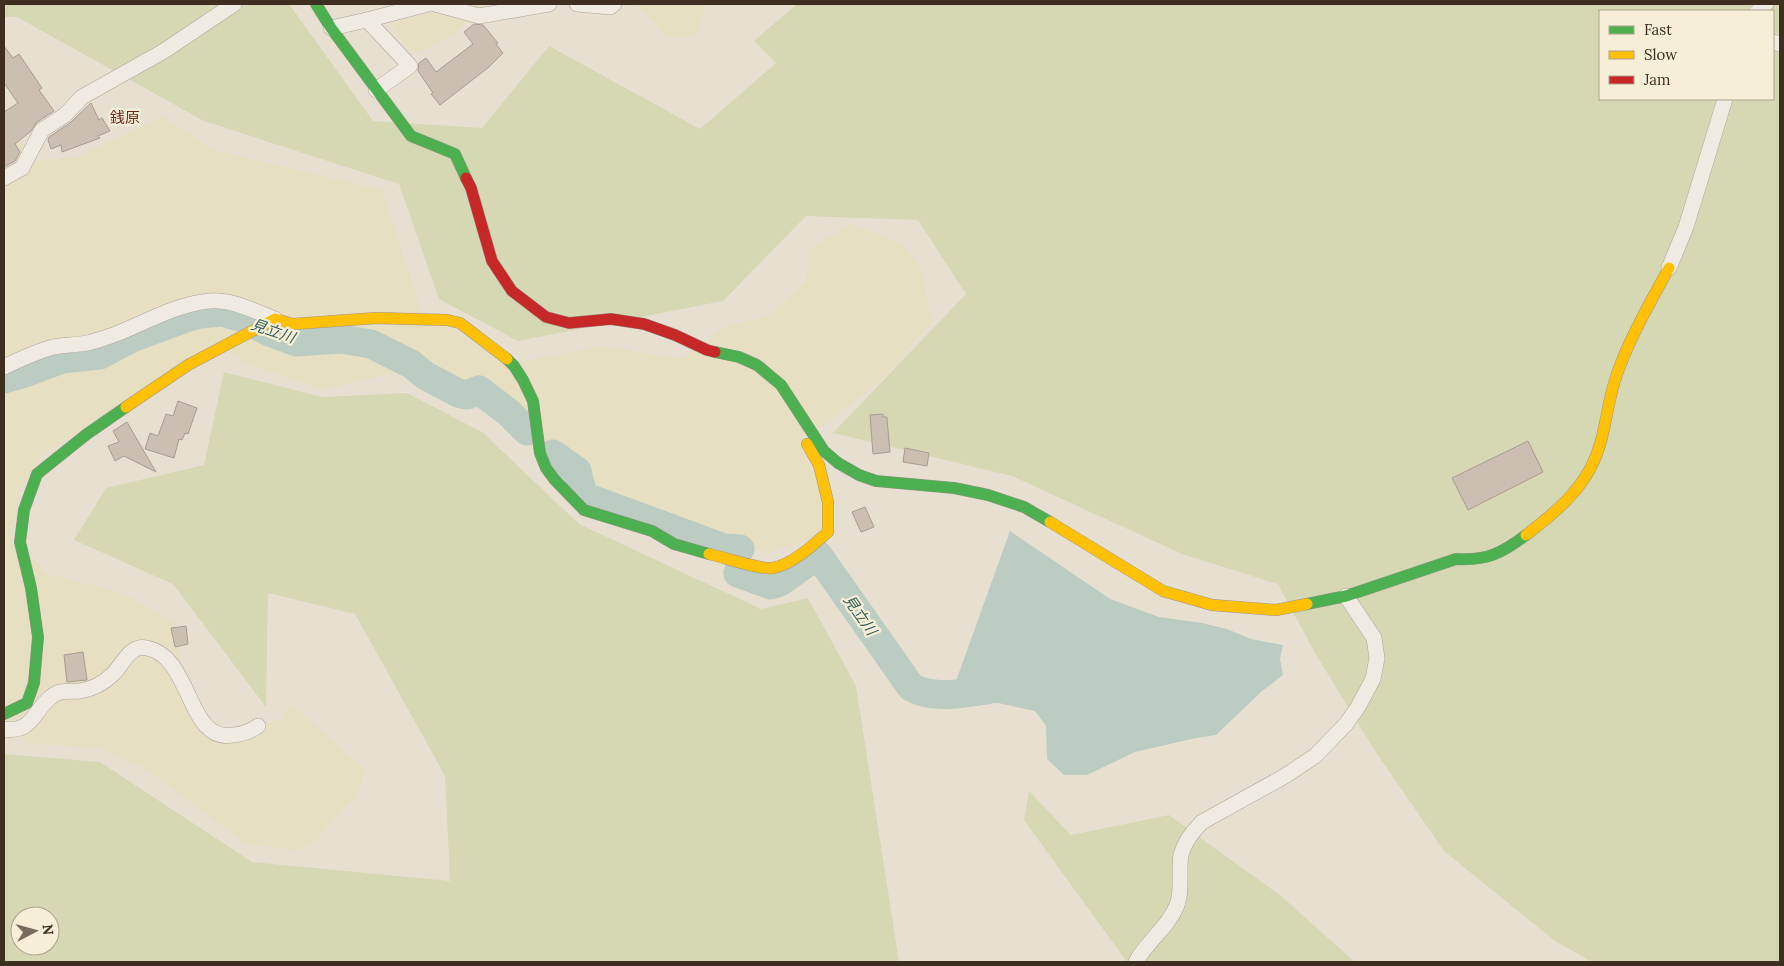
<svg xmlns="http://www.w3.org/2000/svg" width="1784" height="966" viewBox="0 0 1784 966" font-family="Lora,'Noto Sans JP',serif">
	<rect width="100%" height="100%" fill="#e7e0d1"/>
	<g fill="#e6dfc2">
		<path d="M428,4H486L453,35L423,51H408L392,24L426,13Z"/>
		<path d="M632,4H707L697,34L669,39L639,7Z"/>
		<path d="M163,116L214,150L382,190L416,294L420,313L460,334L506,364L604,346L681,359L728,325L767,317L806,281L808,250L851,224L901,243L921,267L932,322L885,377L826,424L799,437L805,458L818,477L825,534L766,553L585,494L583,471L536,454L494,403L424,366L322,390L247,364L214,343L43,455L21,487L12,536L47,574L123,593L174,622L183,672L212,723L224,728L278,721L291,704L365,769L357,795L314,842L297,851L244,843L141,766L98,748L27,743L4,713V118L36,161L77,157Z"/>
	</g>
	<g fill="#d6d7b3" fill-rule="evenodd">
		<path d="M4,4H289L373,121L482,128L549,46L700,129L776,63L754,41L797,4H1780V962H1592L1555,941L1444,851L1375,751L1315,653L1278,584L1182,554L1012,476L833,433L966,294L918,220L806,216L723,301L518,341L439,299L399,184L204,121L17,17H4ZM1600,11H1773V99H1600Z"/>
		<path d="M224,372L322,397L407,393L482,432L579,524L761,609L808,598L856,686L899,962H4V754L100,762L252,862L450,881L445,776L355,614L268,593L266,707L173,584L74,540L106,488L204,465ZM20,916H50V946H20Z"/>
		<path d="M1029,791L1071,835L1169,815L1281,896L1355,962H1127L1024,820Z"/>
	</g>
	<path fill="#bcccc2" d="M1010,531L1110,599L1159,617L1202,623L1227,629L1251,639L1283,645L1280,659L1283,675L1262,691L1216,735L1196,738L1135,752L1087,775H1064L1047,759L1046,726L1035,711L998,703L947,706Z"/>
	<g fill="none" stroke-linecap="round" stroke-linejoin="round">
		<g stroke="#bcccc2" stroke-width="29">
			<path d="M4,379L25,373L62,359L100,355L132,338L189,317L200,314L222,312L243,318L269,332L296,342L341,339L371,344L411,364L426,376L458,393L467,395L479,390L509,413L527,431"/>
			<path d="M553,454L577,471L583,496L724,548L740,549"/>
			<path d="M738,573L771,585L780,582L818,555L911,687C935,700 960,693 986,690"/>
		</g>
	</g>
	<g fill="#cbbfb2" stroke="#a89c90">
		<path d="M474,24L483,25L498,43L496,44L503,53L489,67L440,105L431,94L433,93L418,71L419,63L426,58L436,72L473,44L464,32Z"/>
		<path d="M4,46L13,58L19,54L42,88L39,90L54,111L37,122L31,131L15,144L20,152L15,161L4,167V112L18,103L4,83Z"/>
		<path d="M91,103L99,120L102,118L110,131L98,136L100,138L62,152L61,145L51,149L48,140L49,137L70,123Z"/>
		<path d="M178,401L197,408L188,434L185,433L182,440L179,439L174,458L145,449L150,433L158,436L166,414L173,416Z"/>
		<path d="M883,414V417H887V419L890,452L873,454L870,415Z"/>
		<path d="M127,422L156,472L124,456L115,461L108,446L119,442L113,431Z"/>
		<path d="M1528,441L1543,472L1468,510L1452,478Z"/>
		<path d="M905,448L929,453L927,466L903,462Z"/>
		<path d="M865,507L874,527L861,532L852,512Z"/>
		<path d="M186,626L188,644L175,647L171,628Z"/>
		<path d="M83,652L87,680L67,682L64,655Z"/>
	</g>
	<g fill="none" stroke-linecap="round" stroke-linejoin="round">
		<g stroke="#ada599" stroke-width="16">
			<g id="street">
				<path d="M435,4L479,16L549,4"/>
				<path d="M577,4L610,7L614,4"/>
				<path d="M1758,11L1766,4"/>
				<path d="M331,28L367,20"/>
				<path d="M1773,42L1780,44"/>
				<path d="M376,90L410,66L367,20L428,4"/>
				<path d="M4,178L22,168L42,130L65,115L82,97L164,51L234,4"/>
				<path d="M1669,268L1686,227L1725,99"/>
				<path d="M4,367C20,359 36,352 53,347C64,345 76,345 87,343C97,341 107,337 116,334C146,322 177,304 209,301C232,299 254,311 275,319"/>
				<path d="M4,729C33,733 33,711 51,697C60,689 69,692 80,691C92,689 104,683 113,674C123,664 130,644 147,648C193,657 186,744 234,735C243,734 251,731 258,726"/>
				<path d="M1136,962C1147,941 1168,928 1177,905C1183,889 1178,872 1181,855C1184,842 1193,831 1202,822L1285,776L1315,756L1346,724L1358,707L1373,679L1377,658L1374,638L1346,596"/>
			</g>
		</g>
		<g stroke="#9c958a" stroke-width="12">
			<g id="fast">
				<path d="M316,4L331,28L411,136L455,154L466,178"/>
				<path d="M715,352L739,357L757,365L781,385L824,451L838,463L859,475L876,481L954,488L988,495L1024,507L1050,522"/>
				<path d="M507,359L514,366L523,380L533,401L540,453L546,468L554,479L584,510L652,531L674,544L709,554"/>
				<path d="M1307,604L1346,596L1456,559C1487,561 1502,553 1526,535"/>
				<path d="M4,714L27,703L34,683L38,637L31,588L20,542L24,510L37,474L87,434L126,407"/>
			</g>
		</g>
		<g stroke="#9c958a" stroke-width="12">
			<g id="slow">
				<path d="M126,407L188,365L275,319L293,324L376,318L447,320L460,323L507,359"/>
				<path d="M1050,522L1163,591L1212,605L1276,610L1307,604"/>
				<path d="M1526,535C1560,509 1590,484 1601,441C1607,419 1609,396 1617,374C1630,337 1650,303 1669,268"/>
				<path d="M709,554C723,557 760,570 773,568C793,564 813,545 828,532V502L819,465L807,444"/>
			</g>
		</g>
		<g stroke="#9c958a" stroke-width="12">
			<path id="jam" d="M466,178L471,188L492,261L512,291L546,317L569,323L611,319L644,324L675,335L707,350L715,352"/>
		</g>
		<use href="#street" stroke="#efebe3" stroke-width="15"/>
		<use href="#fast" stroke="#4caf50" stroke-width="11"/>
		<use href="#slow" stroke="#ffc107" stroke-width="11"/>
		<use href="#jam" stroke="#c62828" stroke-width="11"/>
	</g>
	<g text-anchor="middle" stroke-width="4.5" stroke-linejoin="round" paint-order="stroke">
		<g font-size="15" fill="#6b2e1e" stroke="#f7eed8">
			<text x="125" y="123">銭原</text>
		</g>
		<g font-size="15" font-style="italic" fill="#2f5d5a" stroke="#f7eed8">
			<text transform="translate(273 331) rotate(19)" y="5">見立川</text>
			<text transform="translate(860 615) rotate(55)" y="5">見立川</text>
		</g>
	</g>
	<rect width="1784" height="966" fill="none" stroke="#3d2e20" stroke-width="10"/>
	<rect x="1599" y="10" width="175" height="90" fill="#f7eed8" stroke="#ada18e"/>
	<rect x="1609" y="26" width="25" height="8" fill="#4caf50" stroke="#ada18e"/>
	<text x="1644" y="35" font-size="15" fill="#3d2e20">Fast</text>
	<rect x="1609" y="51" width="25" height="8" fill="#ffc107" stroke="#ada18e"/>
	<text x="1644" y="60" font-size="15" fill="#3d2e20">Slow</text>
	<rect x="1609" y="76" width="25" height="8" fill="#c62828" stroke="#ada18e"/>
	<text x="1644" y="85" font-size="15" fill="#3d2e20">Jam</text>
	<g transform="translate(35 931) rotate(84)"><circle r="24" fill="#f7eed8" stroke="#ada18e"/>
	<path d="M0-4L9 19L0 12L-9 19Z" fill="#786c5e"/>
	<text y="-8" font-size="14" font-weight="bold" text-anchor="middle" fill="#3d2e20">N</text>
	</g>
</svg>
